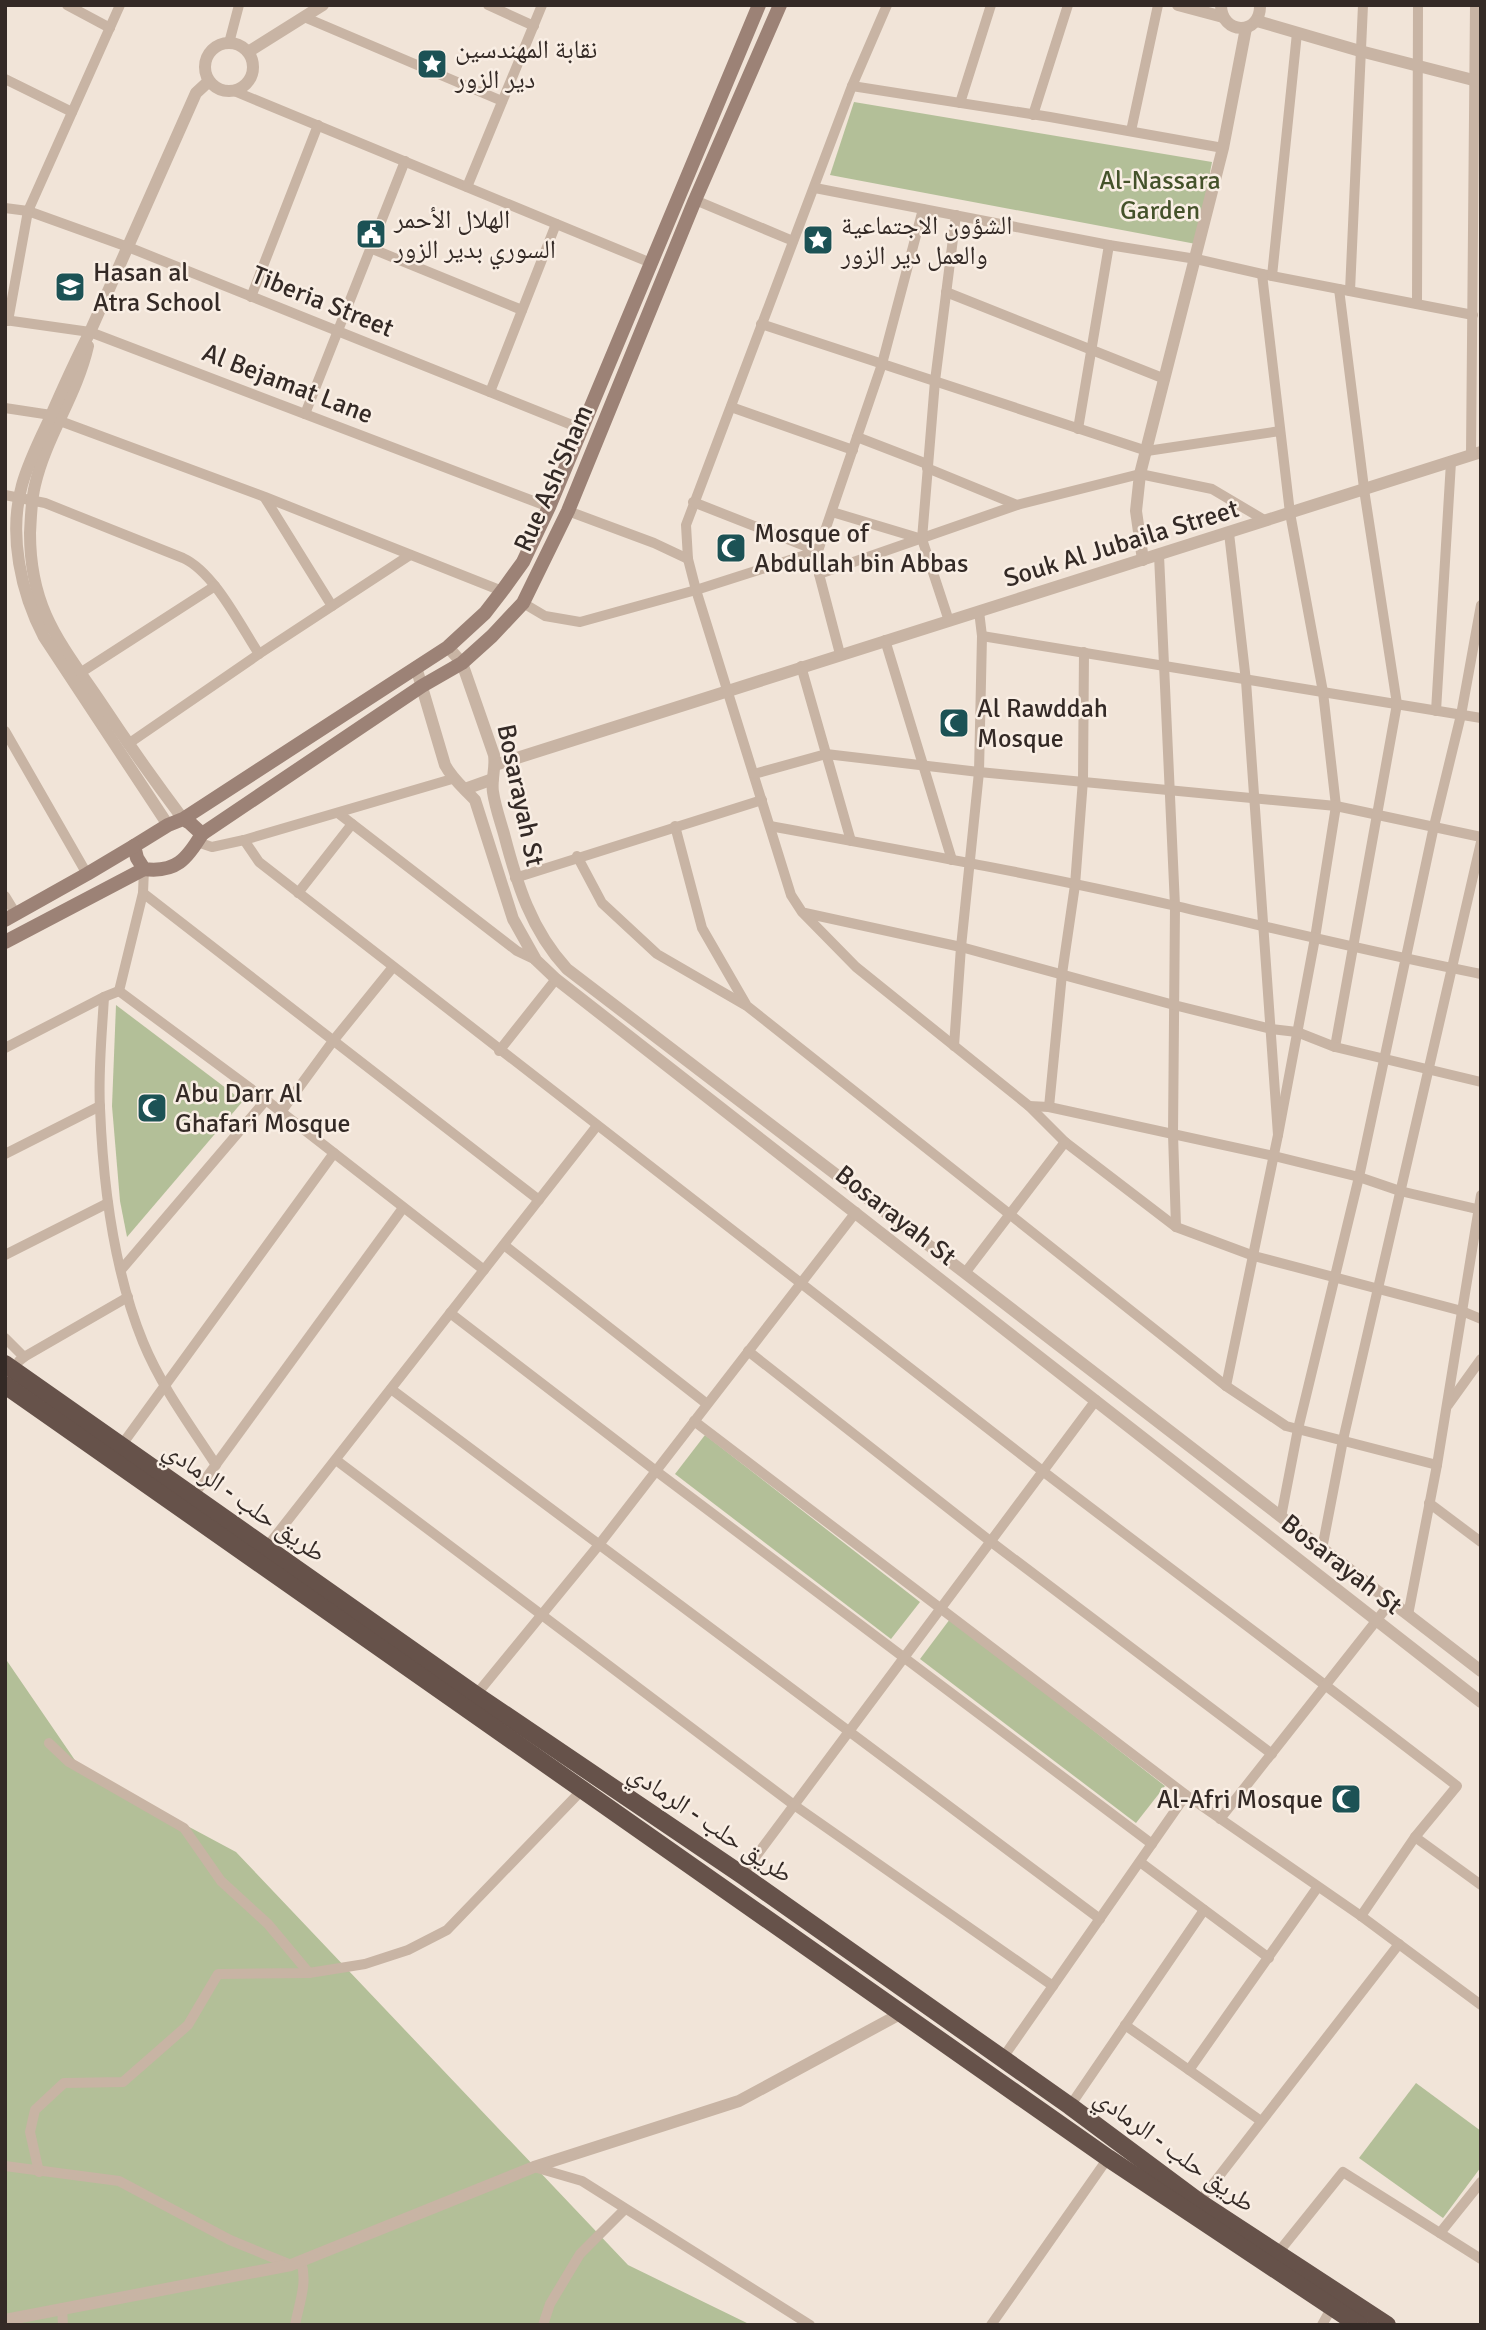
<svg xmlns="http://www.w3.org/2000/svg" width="1486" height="2330" viewBox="0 0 1486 2330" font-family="Signika,'Noto Naskh Arabic',sans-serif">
	<rect width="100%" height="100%" fill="#f1e4d8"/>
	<g fill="#b3bf98">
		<path d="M854,102L1212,162L1196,244L830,175Z"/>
		<path d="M116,1005L243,1101L127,1237L120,1201L112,1106Z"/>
		<path d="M705,1435L920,1602L891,1639L675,1474Z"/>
		<path d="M950,1619L1165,1786L1136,1823L920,1659Z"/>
		<path d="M5,1658L81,1769L236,1852L628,2265L751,2325H5Z"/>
		<path d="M1416,2083L1481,2131V2167L1443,2218L1359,2158Z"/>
	</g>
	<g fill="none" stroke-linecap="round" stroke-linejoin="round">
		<g stroke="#c8b4a4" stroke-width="10">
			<path d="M67,5L110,28"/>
			<path d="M488,5L534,26"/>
			<path d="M887,5L852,86L686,525L688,559L696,590L791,895L802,912L856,967L1029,1106L1065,1142L1176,1227L1254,1256L1462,1311L1481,1319"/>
			<path d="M304,17L502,101"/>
			<path d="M229,43L239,5"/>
			<path d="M5,79L72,112"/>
			<path d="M852,86L1050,117L1223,148"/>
			<path d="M234,91L651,263"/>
			<path d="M960,103L991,5"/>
			<path d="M1033,115L1068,5"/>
			<path d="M1131,131L1158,5"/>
			<path d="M467,187L542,5"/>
			<path d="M815,188L1109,245L1196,259L1262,274L1473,315"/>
			<path d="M695,200L793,241"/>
			<path d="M5,208L28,211L128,247L582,429"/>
			<path d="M370,248L522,310"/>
			<path d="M1262,274L1290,513L1323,692L1336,806L1315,938L1278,1135"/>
			<path d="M1272,276L1297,33"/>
			<path d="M1350,291L1363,5"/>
			<path d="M946,292L1165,379"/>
			<path d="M251,297L318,125"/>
			<path d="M1417,304L1418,5"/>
			<path d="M5,320L90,332L549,507"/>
			<path d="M8,321L28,211L120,5"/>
			<path d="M761,324L1147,451L1280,431"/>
			<path d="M490,392L556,224"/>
			<path d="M731,407L853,450"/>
			<path d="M5,408L51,415"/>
			<path d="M305,414L405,161"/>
			<path d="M60,421L265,497L502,591"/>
			<path d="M1078,429L1109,245"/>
			<path d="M857,437L927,464"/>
			<path d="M1471,455L1475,5"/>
			<path d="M927,468L1017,505"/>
			<path d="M5,495L45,503L183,558C214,572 240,625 259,654"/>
			<path d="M265,498L332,606"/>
			<path d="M568,511L654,543L688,559"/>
			<path d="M832,512L922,539"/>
			<path d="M1159,555L1175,906L1173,1134L1176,1227"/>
			<path d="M819,574L1017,505L1140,474L1212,489L1266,521"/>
			<path d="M523,603L545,616L580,622L696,590L818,551L693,502"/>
			<path d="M949,621L922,539L935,381L956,215"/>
			<path d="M982,636L1481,718"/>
			<path d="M885,640L952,860"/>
			<path d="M840,654L819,574L818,551L882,364L923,209"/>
			<path d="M801,666L851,841"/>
			<path d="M80,673L215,586"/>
			<path d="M1436,711L1451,462"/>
			<path d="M5,731L87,874"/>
			<path d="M128,744L259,654L410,555"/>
			<path d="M754,774L826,754L979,772L1336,806L1481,837"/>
			<path d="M338,813L517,951L536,960"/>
			<path d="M675,826L702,928L747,1006L1226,1386L1286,1426L1437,1465"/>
			<path d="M770,826C906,851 1041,875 1176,906C1277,929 1379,954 1481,974"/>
			<path d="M244,840L259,862C518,1065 778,1267 1040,1469C1178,1575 1319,1679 1457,1786L1415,1837L1361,1916"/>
			<path d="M197,842L212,847L244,840L452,779"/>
			<path d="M577,856L602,903L657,954L745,1005"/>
			<path d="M144,869L143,893L539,1200"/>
			<path d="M515,878L762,800"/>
			<path d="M143,893L119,991L266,1100L484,1270"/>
			<path d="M298,893L352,824"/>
			<path d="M5,896L16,914"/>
			<path d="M805,913L961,947L1174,1005L1271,1029L1297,1032L1335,1047L1397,704L1365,496L1339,289"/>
			<path d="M104,997C102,1033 98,1071 100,1108C103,1184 114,1271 143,1342C161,1386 190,1425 216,1465"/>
			<path d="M954,1046L961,947L979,772L982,636L979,611"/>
			<path d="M1335,1047L1481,1082"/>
			<path d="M5,1048L104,997L119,991"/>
			<path d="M499,1051L556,979"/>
			<path d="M1029,1106L1049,1107L1274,1156L1359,1177L1400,1191L1481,1210"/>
			<path d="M1049,1107L1062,974L1075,885L1083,780L1084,652"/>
			<path d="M281,1112L333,1041L393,967"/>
			<path d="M5,1154L100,1106"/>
			<path d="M504,1245L707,1404"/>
			<path d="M5,1255L108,1203"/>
			<path d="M121,1270L266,1100"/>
			<path d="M965,1273L1065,1142"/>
			<path d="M450,1313L656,1471L1152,1844"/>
			<path d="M5,1338L24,1357L19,1361"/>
			<path d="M748,1351L990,1541L1272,1754"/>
			<path d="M24,1357L128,1297"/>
			<path d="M1226,1386L1278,1135L1246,681L1229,533"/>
			<path d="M391,1389L1100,1919"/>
			<path d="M1448,1405L1481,1359"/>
			<path d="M694,1421L1186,1795L1361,1916L1481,2005"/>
			<path d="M121,1446L334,1153"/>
			<path d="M336,1460L794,1805L1053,1986"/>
			<path d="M193,1496L403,1208"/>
			<path d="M1429,1503L1481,1542"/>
			<path d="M1281,1517L1298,1429L1359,1177L1434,826L1461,715L1481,605"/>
			<path d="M266,1548L596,1127"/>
			<path d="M1322,1549L1343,1440L1481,842"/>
			<path d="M1408,1615L1437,1465L1481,1195"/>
			<path d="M476,1695L598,1546L856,1212"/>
			<path d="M49,1743L69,1762L184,1828L221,1881L268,1924L309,1973"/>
			<path d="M1220,1819L1391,1602"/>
			<path d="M1415,1837L1481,1885"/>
			<path d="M1140,1862L1269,1958"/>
			<path d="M742,1875L1096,1400"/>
			<path d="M1125,2025L1189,2070"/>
			<path d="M1002,2059L1186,1795"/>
			<path d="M1070,2106L1204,1910"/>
			<path d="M1261,2121L1189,2070L1317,1888"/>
			<path d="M5,2166L119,2181L230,2240L291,2265"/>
			<path d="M534,2167L582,2181L810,2325"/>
			<path d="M39,2172L30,2132L35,2110L64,2083L123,2082L188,2025L218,1974L309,1973L365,1964L408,1950L447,1930L582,1790"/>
			<path d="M1199,2202L1399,1944"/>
			<path d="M1440,2233L1481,2182"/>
			<path d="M1277,2254L1343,2172L1481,2259"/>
			<path d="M62,2308L63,2325"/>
			<path d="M295,2325C299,2304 308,2282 301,2262"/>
			<path d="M543,2325L550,2304L580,2254L625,2209"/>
			<path d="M991,2325L1108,2158"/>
			<path d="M1322,2325L1332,2307"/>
		</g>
		<g stroke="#c8b4a4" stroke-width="12">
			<path d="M1178,5L1223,17"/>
			<path d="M1221,5C1221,35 1261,36 1260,5"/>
			<path d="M1257,21L1360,51L1481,82"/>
			<circle cx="229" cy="67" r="24"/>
			<path d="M248,52L323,5"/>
			<path d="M88,346C77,395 46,437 35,485C31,501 31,517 30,533C30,606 57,639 97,697C124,738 153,779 183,819"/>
			<path d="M1143,560L1136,511L1140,474L1223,148L1246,28"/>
			<path d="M448,647L462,663L494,755C496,768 491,779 493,792C495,806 500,820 504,834C517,884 531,930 567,969L965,1273L1481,1671"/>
			<path d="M416,667L445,765C453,780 464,788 475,800L513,919L536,960L556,979L1481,1702"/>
			<path d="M495,765C823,658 1153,558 1481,452"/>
			<path d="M465,789L493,779"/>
			<path d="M168,825L44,637C21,593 8,535 22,485C28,463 39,441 49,420C62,390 75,361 90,332L196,93L209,81"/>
			<path d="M5,2320L291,2265L534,2167L739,2101L900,2014"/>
		</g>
		<g stroke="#9c8276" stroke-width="14">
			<path d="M183,819L190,823L202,834C187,859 176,873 144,869L137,858L134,846L168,825L183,819L448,647L485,613L502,591L523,562L549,507L759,5"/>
			<path d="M202,834L422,686L462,663L492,636L523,603L568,511L695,200L780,5"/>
			<path d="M5,920L87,874L134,846"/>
			<path d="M5,942L144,869"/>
		</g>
		<g stroke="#66524a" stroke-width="18">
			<path d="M5,1364L476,1695L742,1875L1070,2106L1199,2202L1387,2325"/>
			<path d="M5,1385L1108,2158L1359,2325"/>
		</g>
	</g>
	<defs>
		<g id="sight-square" transform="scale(1.575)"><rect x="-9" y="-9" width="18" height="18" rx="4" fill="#1c5255" stroke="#f9eee4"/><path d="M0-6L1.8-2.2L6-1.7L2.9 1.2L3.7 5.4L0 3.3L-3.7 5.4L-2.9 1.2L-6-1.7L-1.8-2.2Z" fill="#fff"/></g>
		<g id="civic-square" transform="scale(1.575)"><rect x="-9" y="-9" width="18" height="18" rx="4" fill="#1c5255" stroke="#f9eee4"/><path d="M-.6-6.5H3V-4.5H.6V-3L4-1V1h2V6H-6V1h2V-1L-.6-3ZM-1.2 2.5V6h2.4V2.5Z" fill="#fff"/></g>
		<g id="school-square" transform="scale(1.575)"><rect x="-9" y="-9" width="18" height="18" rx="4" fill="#1c5255" stroke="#f9eee4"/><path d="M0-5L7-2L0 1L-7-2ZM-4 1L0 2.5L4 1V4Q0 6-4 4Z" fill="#fff"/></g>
		<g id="mosque-square" transform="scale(1.575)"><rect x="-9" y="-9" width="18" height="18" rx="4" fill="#1c5255" stroke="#f9eee4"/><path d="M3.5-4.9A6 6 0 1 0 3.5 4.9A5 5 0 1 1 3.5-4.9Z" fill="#fff"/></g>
	</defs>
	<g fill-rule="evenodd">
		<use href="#sight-square" x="432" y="64"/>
		<use href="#civic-square" x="371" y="234"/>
		<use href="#sight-square" x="818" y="240"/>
		<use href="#school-square" x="70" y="287"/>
		<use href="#mosque-square" x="731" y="548"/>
		<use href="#mosque-square" x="954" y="723"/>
		<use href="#mosque-square" x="152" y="1108"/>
		<use href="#mosque-square" x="1346" y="1799"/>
	</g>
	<g text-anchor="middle" stroke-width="5" stroke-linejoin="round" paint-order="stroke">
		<g font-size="26" fill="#342a26" stroke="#f9eee4" text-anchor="start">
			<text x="455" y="58">نقابة المهندسين<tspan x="455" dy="30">دير الزور</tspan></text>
			<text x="394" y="228">الهلال الأحمر<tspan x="394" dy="30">السوري بدير الزور</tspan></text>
			<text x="841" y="234">الشؤون الاجتماعية<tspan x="841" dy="30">والعمل دير الزور</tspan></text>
			<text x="93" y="281">Hasan al<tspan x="93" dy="30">Atra School</tspan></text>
			<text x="754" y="542">Mosque of<tspan x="754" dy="30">Abdullah bin Abbas</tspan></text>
			<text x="977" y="717">Al Rawddah<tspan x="977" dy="30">Mosque</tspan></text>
			<text x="175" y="1102">Abu Darr Al<tspan x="175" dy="30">Ghafari Mosque</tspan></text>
			<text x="1323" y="1808" text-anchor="end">Al-Afri Mosque</text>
		</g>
		<g font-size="26" fill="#44522a" stroke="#f9eee4">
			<text x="1160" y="189">Al-Nassara<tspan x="1160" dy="30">Garden</tspan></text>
		</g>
		<g font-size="26" fill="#342a26" stroke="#f9eee4">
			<text transform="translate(323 301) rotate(22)" y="9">Tiberia Street</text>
			<text transform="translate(288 383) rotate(21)" y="9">Al Bejamat Lane</text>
			<text transform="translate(553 478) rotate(-66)" y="9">Rue Ash'Sham</text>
			<text transform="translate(1121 543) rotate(-17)" y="9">Souk Al Jubaila Street</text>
			<text transform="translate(521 795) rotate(78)" y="9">Bosarayah St</text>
			<text transform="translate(896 1215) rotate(38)" y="9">Bosarayah St</text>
			<text transform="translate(245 1501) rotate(35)" y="9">طريق حلب - الرمادي</text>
			<text transform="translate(1342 1564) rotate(38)" y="9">Bosarayah St</text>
			<text transform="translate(711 1823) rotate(34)" y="9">طريق حلب - الرمادي</text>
			<text transform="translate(1175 2150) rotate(36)" y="9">طريق حلب - الرمادي</text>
		</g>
	</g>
	<rect width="1486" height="2330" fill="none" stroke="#342a26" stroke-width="14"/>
</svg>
